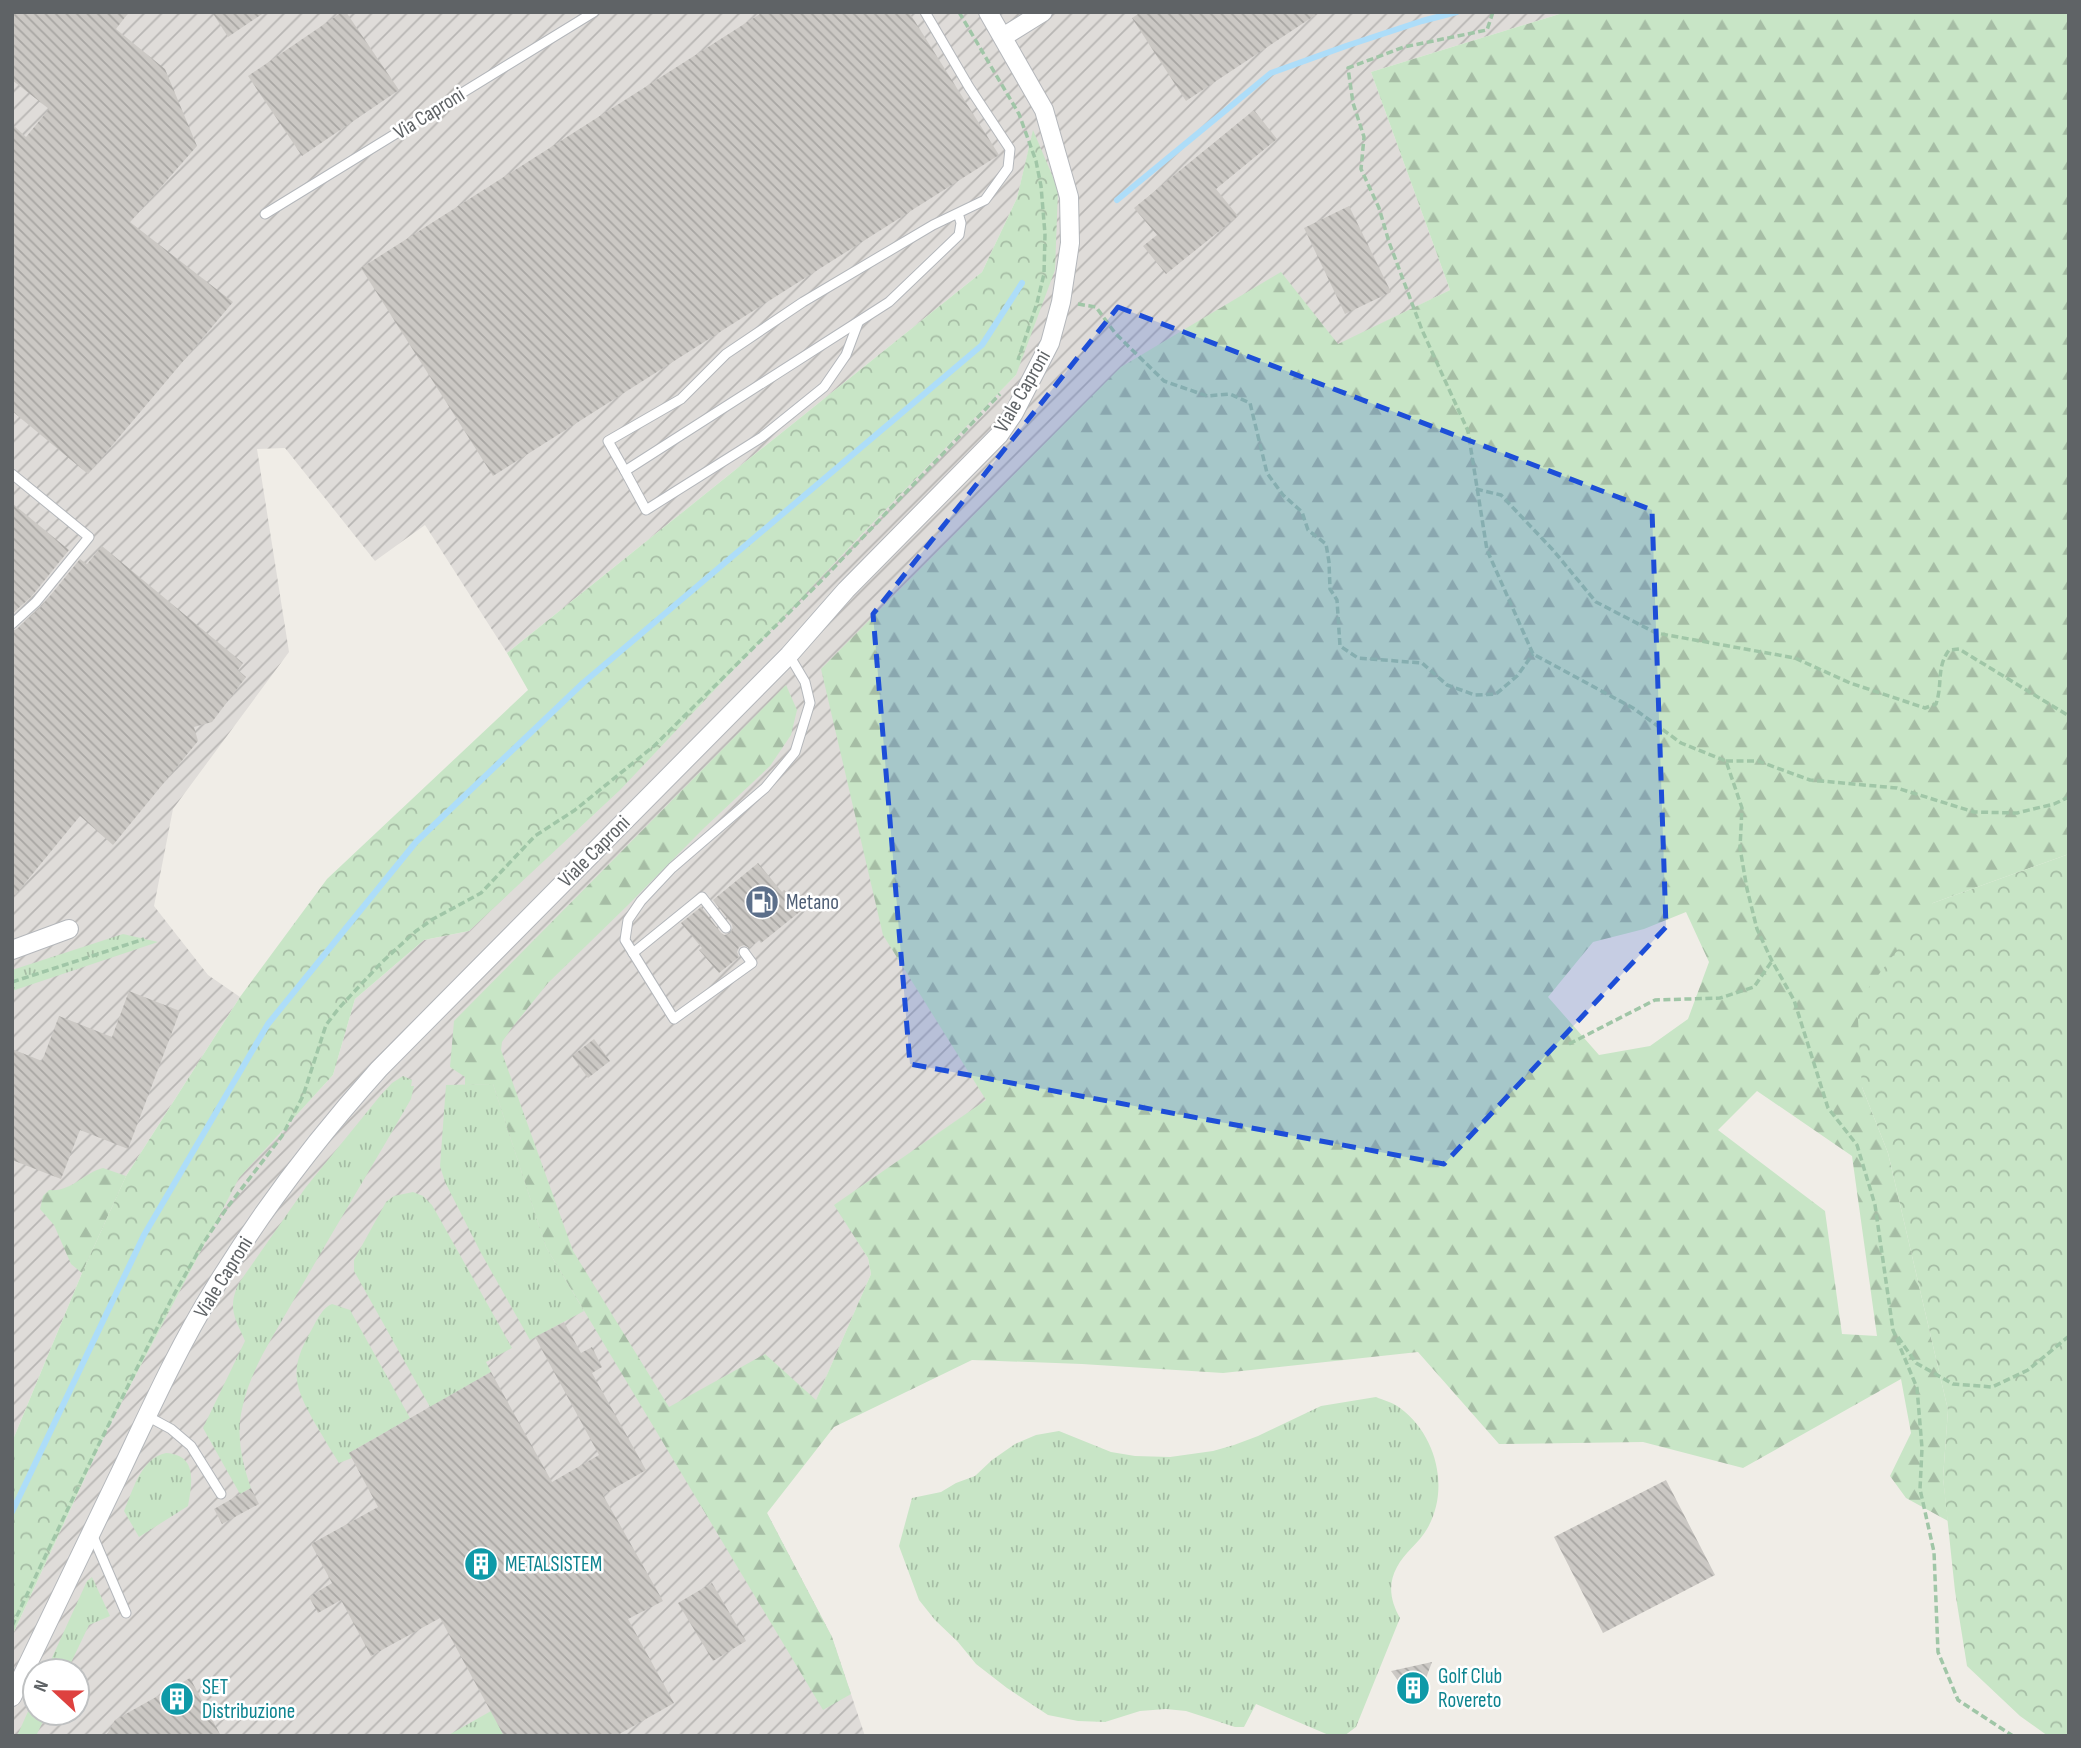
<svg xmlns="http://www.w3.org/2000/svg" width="2081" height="1748" viewBox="0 0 2081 1748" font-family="'Sofia Sans Condensed',sans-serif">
	<defs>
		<pattern id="industrial-furrows" width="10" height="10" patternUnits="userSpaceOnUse" patternTransform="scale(1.75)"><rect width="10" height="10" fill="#dfdcd9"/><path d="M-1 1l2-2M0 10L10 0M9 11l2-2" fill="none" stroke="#b8b6b4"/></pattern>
		<pattern id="grass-tufts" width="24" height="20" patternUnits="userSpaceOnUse" patternTransform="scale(1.75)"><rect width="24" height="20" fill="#c8e5c6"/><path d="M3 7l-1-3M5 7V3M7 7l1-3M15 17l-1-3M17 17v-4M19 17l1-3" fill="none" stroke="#a6bda5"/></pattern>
		<pattern id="forest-firs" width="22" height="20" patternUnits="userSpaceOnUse" patternTransform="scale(1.75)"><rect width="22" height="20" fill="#c8e5c6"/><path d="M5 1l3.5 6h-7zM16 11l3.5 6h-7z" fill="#a6bda5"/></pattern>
		<pattern id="park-crowns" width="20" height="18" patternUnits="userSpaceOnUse" patternTransform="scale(1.75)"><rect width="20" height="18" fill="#c8e5c6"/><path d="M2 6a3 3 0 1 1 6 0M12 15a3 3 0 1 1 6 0" fill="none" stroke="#a6bda5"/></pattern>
		<pattern id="building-back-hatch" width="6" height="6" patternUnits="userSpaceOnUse" patternTransform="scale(1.75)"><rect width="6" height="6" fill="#cbc8c4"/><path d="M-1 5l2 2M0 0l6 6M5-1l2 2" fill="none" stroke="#a8a6a3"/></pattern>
	</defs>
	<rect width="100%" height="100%" fill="#f0ede7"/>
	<path fill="url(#industrial-furrows)" fill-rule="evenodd" d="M12,12H1566L1371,72L1450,290L1338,345L883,934L987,1100L835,1205L868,1258L871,1274L767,1513L832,1637L865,1736H12V1636L107,1430L239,1177L333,1075L355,999L424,940L469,931L1016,375L1033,132L1017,198L982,272L507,653L425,525L375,561L285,448L257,449L289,652L173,809L154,906L208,975L240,997L126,1176L82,1273L12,1442ZM35,1671H77V1713H35Z"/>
	<g fill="url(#grass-tufts)">
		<path d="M123,934L158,942L12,991V970Z"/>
		<path d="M403,1076L412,1080L411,1086H414L411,1099C372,1167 331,1234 292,1303C273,1337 250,1370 242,1409C236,1435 242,1463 251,1488L240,1494L203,1428L245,1341C235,1318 227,1308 239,1283L306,1187L380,1096L392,1083Z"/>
		<path d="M493,1084L546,1247L584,1311L530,1340L481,1253L445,1182L440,1166L446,1085Z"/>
		<path d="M413,1192L423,1196L432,1205L512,1348L486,1362L491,1372L430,1407L354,1271V1260L386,1202L394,1196Z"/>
		<path d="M332,1304L350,1310L410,1418L349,1453L352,1458L339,1463C331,1451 324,1438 316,1425C294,1386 288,1370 312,1329C317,1320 322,1308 332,1304Z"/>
		<path d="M1376,1397C1383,1400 1394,1403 1400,1408C1437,1435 1450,1490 1427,1529C1419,1543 1404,1553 1397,1567C1387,1585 1391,1602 1400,1618L1356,1727L1344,1736H1331L1256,1704L1244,1727H1235L1186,1711L1166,1709L1140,1711L1105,1722L1078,1721L1048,1715L1007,1688L976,1664L958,1642L935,1620L919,1600L899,1546L912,1498L941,1492L956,1483L975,1476L992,1460L1015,1444L1036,1435L1059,1431L1111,1452L1135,1456L1170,1457L1213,1451L1234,1445L1258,1436L1321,1406Z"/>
		<path d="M166,1453C198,1455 192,1483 188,1506L139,1537L124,1511C133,1490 141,1458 166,1453Z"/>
		<path d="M92,1577L110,1616L89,1625L67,1671H46L87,1581Z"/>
		<path d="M35,1696V1713H47L36,1736H17Z"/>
		<path d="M491,1711L504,1736H447Z"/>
	</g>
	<g fill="url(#forest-firs)" fill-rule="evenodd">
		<path d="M1566,12H2069V854L1933,903L1862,1087L1888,1153L1948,1410L1943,1478L1948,1521L1906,1498L1890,1476L1911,1433L1901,1379L1743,1468L1643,1442L1499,1444L1418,1352L1223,1373L1082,1364L972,1360L834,1427L767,1513L832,1637L851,1694L823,1710L546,1247L493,1084L465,1085V1077L450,1067L454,1021L786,685L797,710L791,735L770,766L703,829L628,905L548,983L511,1029L502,1042L501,1050L573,1251L669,1407L765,1354L816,1400L871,1274L868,1258L834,1205L986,1100L883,935L821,669L1121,367L1281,272L1338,344L1450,290L1371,72ZM1686,912L1709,962L1688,1019L1650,1046L1599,1055L1548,997L1593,942L1644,929ZM1757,1091L1852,1156L1877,1336L1842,1334L1825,1211L1718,1130Z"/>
		<path d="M103,1168L126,1176L82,1273L71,1264L54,1225L40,1209L43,1196L49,1190C72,1192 83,1173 103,1168Z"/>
	</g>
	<g fill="url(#park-crowns)">
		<path d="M1033,130L1058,189L1055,270L1016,375L859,537L620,790L469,931L424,940L355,999L333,1075L239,1178L107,1430L12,1636V1442L82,1273L126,1176L240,997L327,879L528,690L507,653L982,272L1017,198Z"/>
		<path d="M2069,854V1736H2048L2020,1716L1967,1666L1955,1591L1943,1478L1948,1410L1888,1153L1862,1087L1857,1003L1933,903Z"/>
	</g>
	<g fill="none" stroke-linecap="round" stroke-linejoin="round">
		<g stroke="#adddf9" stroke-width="6">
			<path d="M1117,200L1271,73L1346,46L1422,21L1457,12"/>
			<path d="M12,1512L144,1235L268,1024L416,842L583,683L982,345L1022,283"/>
		</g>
	</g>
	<g fill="url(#building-back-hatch)">
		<path d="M12,12H129L116,29L165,69L197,146L130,222L233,302L88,474L12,411V124L26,137L49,109L12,80Z"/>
		<path d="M212,12H265L228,37Z"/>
		<path d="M342,12H346L399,90L302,156L248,76Z"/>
		<path d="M763,12H909L999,155L493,476L361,268Z"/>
		<path d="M1141,12H1320L1186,101L1132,18Z"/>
		<path d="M1254,110L1277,139L1216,189L1238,216L1166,274L1143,246L1157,235L1134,208Z"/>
		<path d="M1349,206L1391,292L1345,314L1304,228Z"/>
		<path d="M12,503L69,550L31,597L12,614Z"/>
		<path d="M102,546L243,663L238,670L246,677L212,722L194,727L198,741L113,845L80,816L12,899V631L17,629L41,607L80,559L87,564Z"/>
		<path d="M758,863L782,892L784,890L802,910L761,943L759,940L749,948L744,945L739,947L737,952L739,957L719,973L699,950L702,948L681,923L701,907L721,933L724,935L730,934L733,930L732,924L713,900Z"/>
		<path d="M129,991L180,1011L128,1149L80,1130L61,1179L12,1160V1049L42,1061L59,1016L112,1037Z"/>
		<path d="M594,1039L610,1061L588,1078L572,1056Z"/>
		<path d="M564,1322L581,1353L592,1347L602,1367L592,1373L646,1470L603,1495L663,1601L628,1619L674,1703L616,1736H504L440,1618L371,1656L341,1600L318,1613L309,1597L332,1583L311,1544L378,1507L349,1453L491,1372L552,1482L599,1455L535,1337Z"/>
		<path d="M1666,1480L1715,1575L1603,1633L1554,1537Z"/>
		<path d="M251,1488L259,1504L222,1524L214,1509Z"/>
		<path d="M712,1583L746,1641L713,1661L678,1603Z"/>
		<path d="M1432,1662L1416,1705L1391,1671Z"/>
		<path d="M190,1678L221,1736H106L115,1720Z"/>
	</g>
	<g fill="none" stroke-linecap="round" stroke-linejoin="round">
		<g stroke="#b4b7bb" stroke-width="11">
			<g id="service">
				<path d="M925,12L969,87L1010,149L1008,168L985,200L933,225L803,302L726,354L681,399L608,441L625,471L889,302L959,235L961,223L958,213"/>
				<path d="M265,214L594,12"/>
				<path d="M625,471L646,510L762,437L824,387L846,355L858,323"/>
				<path d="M12,474L89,537L36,602L12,624"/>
				<path d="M744,952L752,963L674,1019L625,940L628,920L641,901L672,868L765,788L795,752L810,703L805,682L789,655"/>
				<path d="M633,953L702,897L726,928"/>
				<path d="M147,1416L171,1429L191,1446L221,1494"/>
				<path d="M92,1534L126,1613"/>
			</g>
		</g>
		<g stroke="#b4b7bb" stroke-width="20">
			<g id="minor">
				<path d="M1003,37L1043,12"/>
				<path d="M12,950L69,929"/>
				<path d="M12,1697C47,1624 83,1551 118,1477C148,1414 177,1349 214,1289C262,1210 317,1138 379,1069L789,655L846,590L999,435L1014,413L1050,343L1061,302L1070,243L1069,197L1044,110L988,12"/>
			</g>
		</g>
		<g stroke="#a0c6a7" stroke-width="3.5" stroke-dasharray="7 3.5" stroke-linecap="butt">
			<path d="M959,12L1019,114L1036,161L1041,186L1045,234L1044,274L1037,303L1018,360"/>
			<path d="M1493,12L1487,30L1404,47L1348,68L1353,103L1364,137L1361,169L1379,208L1389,242L1422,330L1468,431L1487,550L1533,654L1633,708L1681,743L1726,761L1742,808L1740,848L1747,889L1757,929L1772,961L1794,1000L1828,1108L1857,1145L1875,1205L1893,1330L1917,1388L1922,1448L1920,1489L1934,1552L1938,1652L1958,1700L2013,1736"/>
			<path d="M1078,304L1096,307L1115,333L1164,381L1207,396L1230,394L1250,403L1267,473L1283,495L1302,512L1308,530L1326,544L1329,562L1330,589L1337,600L1340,646L1358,658L1422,663L1447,685L1475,695L1496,694L1517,676L1533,654"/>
			<path d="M1476,489L1501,495L1553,550L1596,602L1656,633L1795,658L1850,683L1925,708L1936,704C1943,683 1936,668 1949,650L1959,649L2069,716"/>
			<path d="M1726,761H1758L1810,780L1897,788L1974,812L2017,813L2054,804L2069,797"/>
			<path d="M12,982L144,939"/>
			<path d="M1569,1044L1655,1000L1720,998L1754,987L1772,961"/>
			<path d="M1898,1337L1916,1363L1953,1384L1992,1387L2028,1370L2069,1336"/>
			<path d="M12,1626L94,1454L172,1298L202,1245L226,1209L282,1136L303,1096L326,1025L339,1008L382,962L416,931L433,919L481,893L535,836L575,810L654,746L822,580L1000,394"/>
		</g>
		<use href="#service" stroke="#fff" stroke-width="9"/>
		<use href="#minor" stroke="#fff" stroke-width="18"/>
	</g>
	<path fill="#1d4ed8" fill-opacity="0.2" stroke="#1d4ed8" stroke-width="5" stroke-dasharray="14 9" stroke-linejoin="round" d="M1118,307L1652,510L1666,927L1444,1164L910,1064L873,614Z"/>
	<defs>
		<g id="fuel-disc" transform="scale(1.75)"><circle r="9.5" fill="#5c6f8a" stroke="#fff"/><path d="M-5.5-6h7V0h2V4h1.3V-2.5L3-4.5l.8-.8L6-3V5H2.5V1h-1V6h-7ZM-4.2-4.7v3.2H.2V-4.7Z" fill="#fff"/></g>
		<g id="building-disc" transform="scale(1.75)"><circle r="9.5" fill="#0f9aa8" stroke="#fff"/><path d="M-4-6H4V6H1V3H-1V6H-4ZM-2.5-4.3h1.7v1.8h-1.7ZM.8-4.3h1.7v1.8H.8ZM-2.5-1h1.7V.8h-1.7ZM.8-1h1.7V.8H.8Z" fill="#fff"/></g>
	</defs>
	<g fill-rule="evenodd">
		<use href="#fuel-disc" x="762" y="902"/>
		<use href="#building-disc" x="481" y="1564"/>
		<use href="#building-disc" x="1413" y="1688"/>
		<use href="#building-disc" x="177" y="1699"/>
	</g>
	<g text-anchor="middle" stroke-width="5" stroke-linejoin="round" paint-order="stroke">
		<g font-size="21" fill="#5f6366" stroke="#fff">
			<text transform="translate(429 113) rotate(-32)" y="7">Via Caproni</text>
			<text transform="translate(1022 391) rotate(-60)" y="7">Viale Caproni</text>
			<text transform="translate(594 851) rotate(-45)" y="7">Viale Caproni</text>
			<text transform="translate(223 1277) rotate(-58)" y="7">Viale Caproni</text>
		</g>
		<g font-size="21" fill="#4e5e75" stroke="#fff" text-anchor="start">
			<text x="786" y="909">Metano</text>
		</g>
		<g font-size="21" fill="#0d838f" stroke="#fff" text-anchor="start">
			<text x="505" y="1571">METALSISTEM</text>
			<text x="1438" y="1683">Golf Club<tspan x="1438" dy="24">Rovereto</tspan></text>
			<text x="202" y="1694">SET<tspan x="202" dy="24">Distribuzione</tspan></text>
		</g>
	</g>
	<rect width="2081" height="1748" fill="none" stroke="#5f6366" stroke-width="28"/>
	<g transform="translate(56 1692) rotate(292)"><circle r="33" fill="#ffffff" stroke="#bfc1c2" stroke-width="2"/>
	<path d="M0-5L12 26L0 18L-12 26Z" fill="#de413f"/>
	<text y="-10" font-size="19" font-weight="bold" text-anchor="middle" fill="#5f6366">N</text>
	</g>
</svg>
